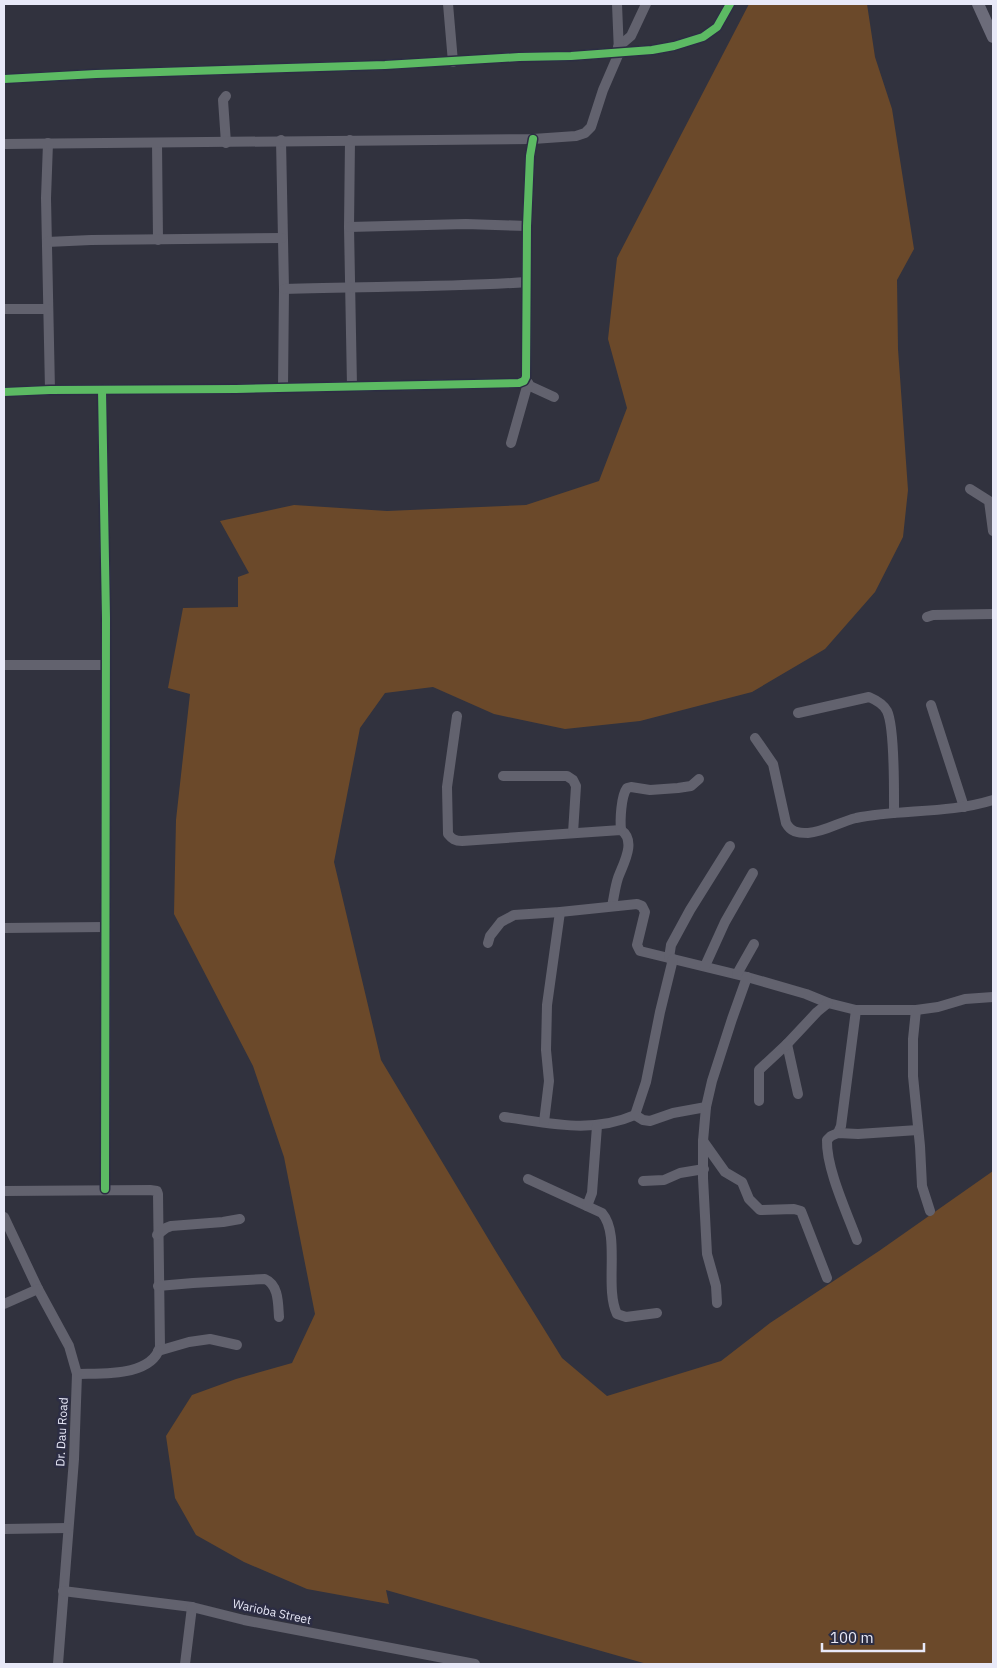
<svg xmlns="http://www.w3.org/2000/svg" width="997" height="1668" viewBox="0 0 997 1668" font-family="'IBM Plex Sans',sans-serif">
	<rect width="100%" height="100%" fill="#31323e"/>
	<path fill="#6b492a" d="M749,4H867L875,57L892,109L914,249L897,280L898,349L908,490L903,537L875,592L825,649L752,692L640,721L565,729L494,714L433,687L385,693L360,728L334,862L381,1060L495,1250L562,1358L607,1396L721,1361L770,1323L879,1251L993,1171V1664H647L386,1590L389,1604L307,1589L244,1562L196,1535L175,1498L166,1436L192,1395L236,1379L292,1363L315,1314L284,1157L253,1066L174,914L176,820L190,694L168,688L183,608L238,607V577L249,573L220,521L294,505L387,511L526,505L599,481L627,408L608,339L617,258Z"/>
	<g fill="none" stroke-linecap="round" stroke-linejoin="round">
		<g stroke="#62626e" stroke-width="10">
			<path d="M448,4L453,62"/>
			<path d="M618,47L631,36L646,4"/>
			<path d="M4,79L96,74L385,65L519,57L571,56L652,50L674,46L703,37L717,27L730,4"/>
			<path d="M226,96L223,100L226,143"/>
			<path d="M281,140L284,289L283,387"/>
			<path d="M350,140L349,227L352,386"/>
			<path d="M48,143L46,198L50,390"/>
			<path d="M157,143L158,240"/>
			<path d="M4,144L533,139L576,136L585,133L591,127L603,90L619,53L617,4"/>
			<path d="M349,227L466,224L527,226"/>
			<path d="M47,242L91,240L282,238"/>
			<path d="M284,289C365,286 446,288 527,282"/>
			<path d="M4,309H48"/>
			<path d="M525,379L530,386L554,397"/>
			<path d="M102,390L106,618L105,1189"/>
			<path d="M4,392L50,390L236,389L519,383L524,381L526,377L527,226L530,156L533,139"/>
			<path d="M511,443L528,383"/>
			<path d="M970,489L989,501L993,531"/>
			<path d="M927,617L933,615L993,614"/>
			<path d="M4,665H106"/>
			<path d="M931,705L964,807"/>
			<path d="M798,713L869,697C876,700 884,705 887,711C895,727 894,792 894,813"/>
			<path d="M457,716L447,787L448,834C452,839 455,841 462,841L621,830C637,841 623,864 618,878C615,887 614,897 612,906"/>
			<path d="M755,738L773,764L786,823C791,832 797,833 808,833C825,832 839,822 856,818C901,809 948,814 993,800"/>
			<path d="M503,776H567L573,780L576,786L573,833"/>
			<path d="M621,830C620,820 621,796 627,788L631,787L650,790L678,788L691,786L699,779"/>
			<path d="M4,928L105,927"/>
			<path d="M488,943L490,936L501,922L514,915L560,912L637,904L642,906L645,912L637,945L640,951L747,977L806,994L828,1003L856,1010H916L938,1007L965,999L993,997"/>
			<path d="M669,958L671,945L690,910L730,846"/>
			<path d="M705,966L725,922L753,873"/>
			<path d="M737,974L754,944"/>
			<path d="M916,1010L913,1039V1076L920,1146L922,1186L930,1211"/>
			<path d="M787,1044L798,1094"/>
			<path d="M759,1101V1070L787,1044L817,1012L828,1003"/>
			<path d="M635,1115L643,1120L650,1121L673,1113L706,1107"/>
			<path d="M504,1117C550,1123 591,1134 635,1115L646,1082L660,1012L673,959"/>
			<path d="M544,1122L549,1081L546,1050L547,1005L560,912"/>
			<path d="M838,1133L841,1126L856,1010"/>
			<path d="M703,1141L725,1172L742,1182L749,1199L760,1210L794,1209L801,1211L827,1278"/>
			<path d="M528,1179L602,1213C621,1235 604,1287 617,1314L626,1317L657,1313"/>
			<path d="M643,1181L664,1180L680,1173L704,1169"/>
			<path d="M4,1191L150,1190L157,1191L158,1194L160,1347C151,1377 102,1373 77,1374"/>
			<path d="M587,1206L592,1193L597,1126"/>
			<path d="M4,1217L38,1289L69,1346L77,1374L74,1459L58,1664"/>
			<path d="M157,1235L166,1228L171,1226L223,1222L240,1219"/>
			<path d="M857,1240C847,1213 826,1168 827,1140L831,1136L838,1133L858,1134L918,1130"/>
			<path d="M158,1286L193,1283L265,1279C279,1285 278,1304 279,1317"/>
			<path d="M717,1303L716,1286L707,1254L703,1178V1141L706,1107L712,1081L732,1019L747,977"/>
			<path d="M4,1304L38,1289"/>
			<path d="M158,1351L189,1342L210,1339L237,1345"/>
			<path d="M4,1529L68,1528"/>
			<path d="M63,1591L192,1607L244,1620L475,1664"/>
			<path d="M185,1664L192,1607"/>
		</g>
		<path stroke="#6c6c7a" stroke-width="12" d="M978,4L993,37"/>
		<g stroke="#2c2d43" stroke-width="11">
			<g id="cycleway">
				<path d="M4,79L96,74L385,65L519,57L571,56L652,50L674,46L703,37L717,27L730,4"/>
				<path d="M102,390L106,618L105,1189"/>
				<path d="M4,392L50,390L236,389L519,383L524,381L526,377L527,226L530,156L533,139"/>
			</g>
		</g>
		<use href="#cycleway" stroke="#5cba63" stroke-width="8"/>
	</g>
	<g text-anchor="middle" stroke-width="5" stroke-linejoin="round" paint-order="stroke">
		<g font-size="12" fill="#e8e9f8" stroke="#2c2d43">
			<text transform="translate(62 1432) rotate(-87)" y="4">Dr. Dau Road</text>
			<text transform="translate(272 1612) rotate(12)" y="4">Warioba Street</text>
		</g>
	</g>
	<rect width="997" height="1668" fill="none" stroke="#e8e9f8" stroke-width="10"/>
	<path d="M822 1643v8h102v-8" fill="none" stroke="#e8e9f8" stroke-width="2.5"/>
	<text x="830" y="1643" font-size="15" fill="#e8e9f8" stroke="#2c2d43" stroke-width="4" paint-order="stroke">100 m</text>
</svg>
